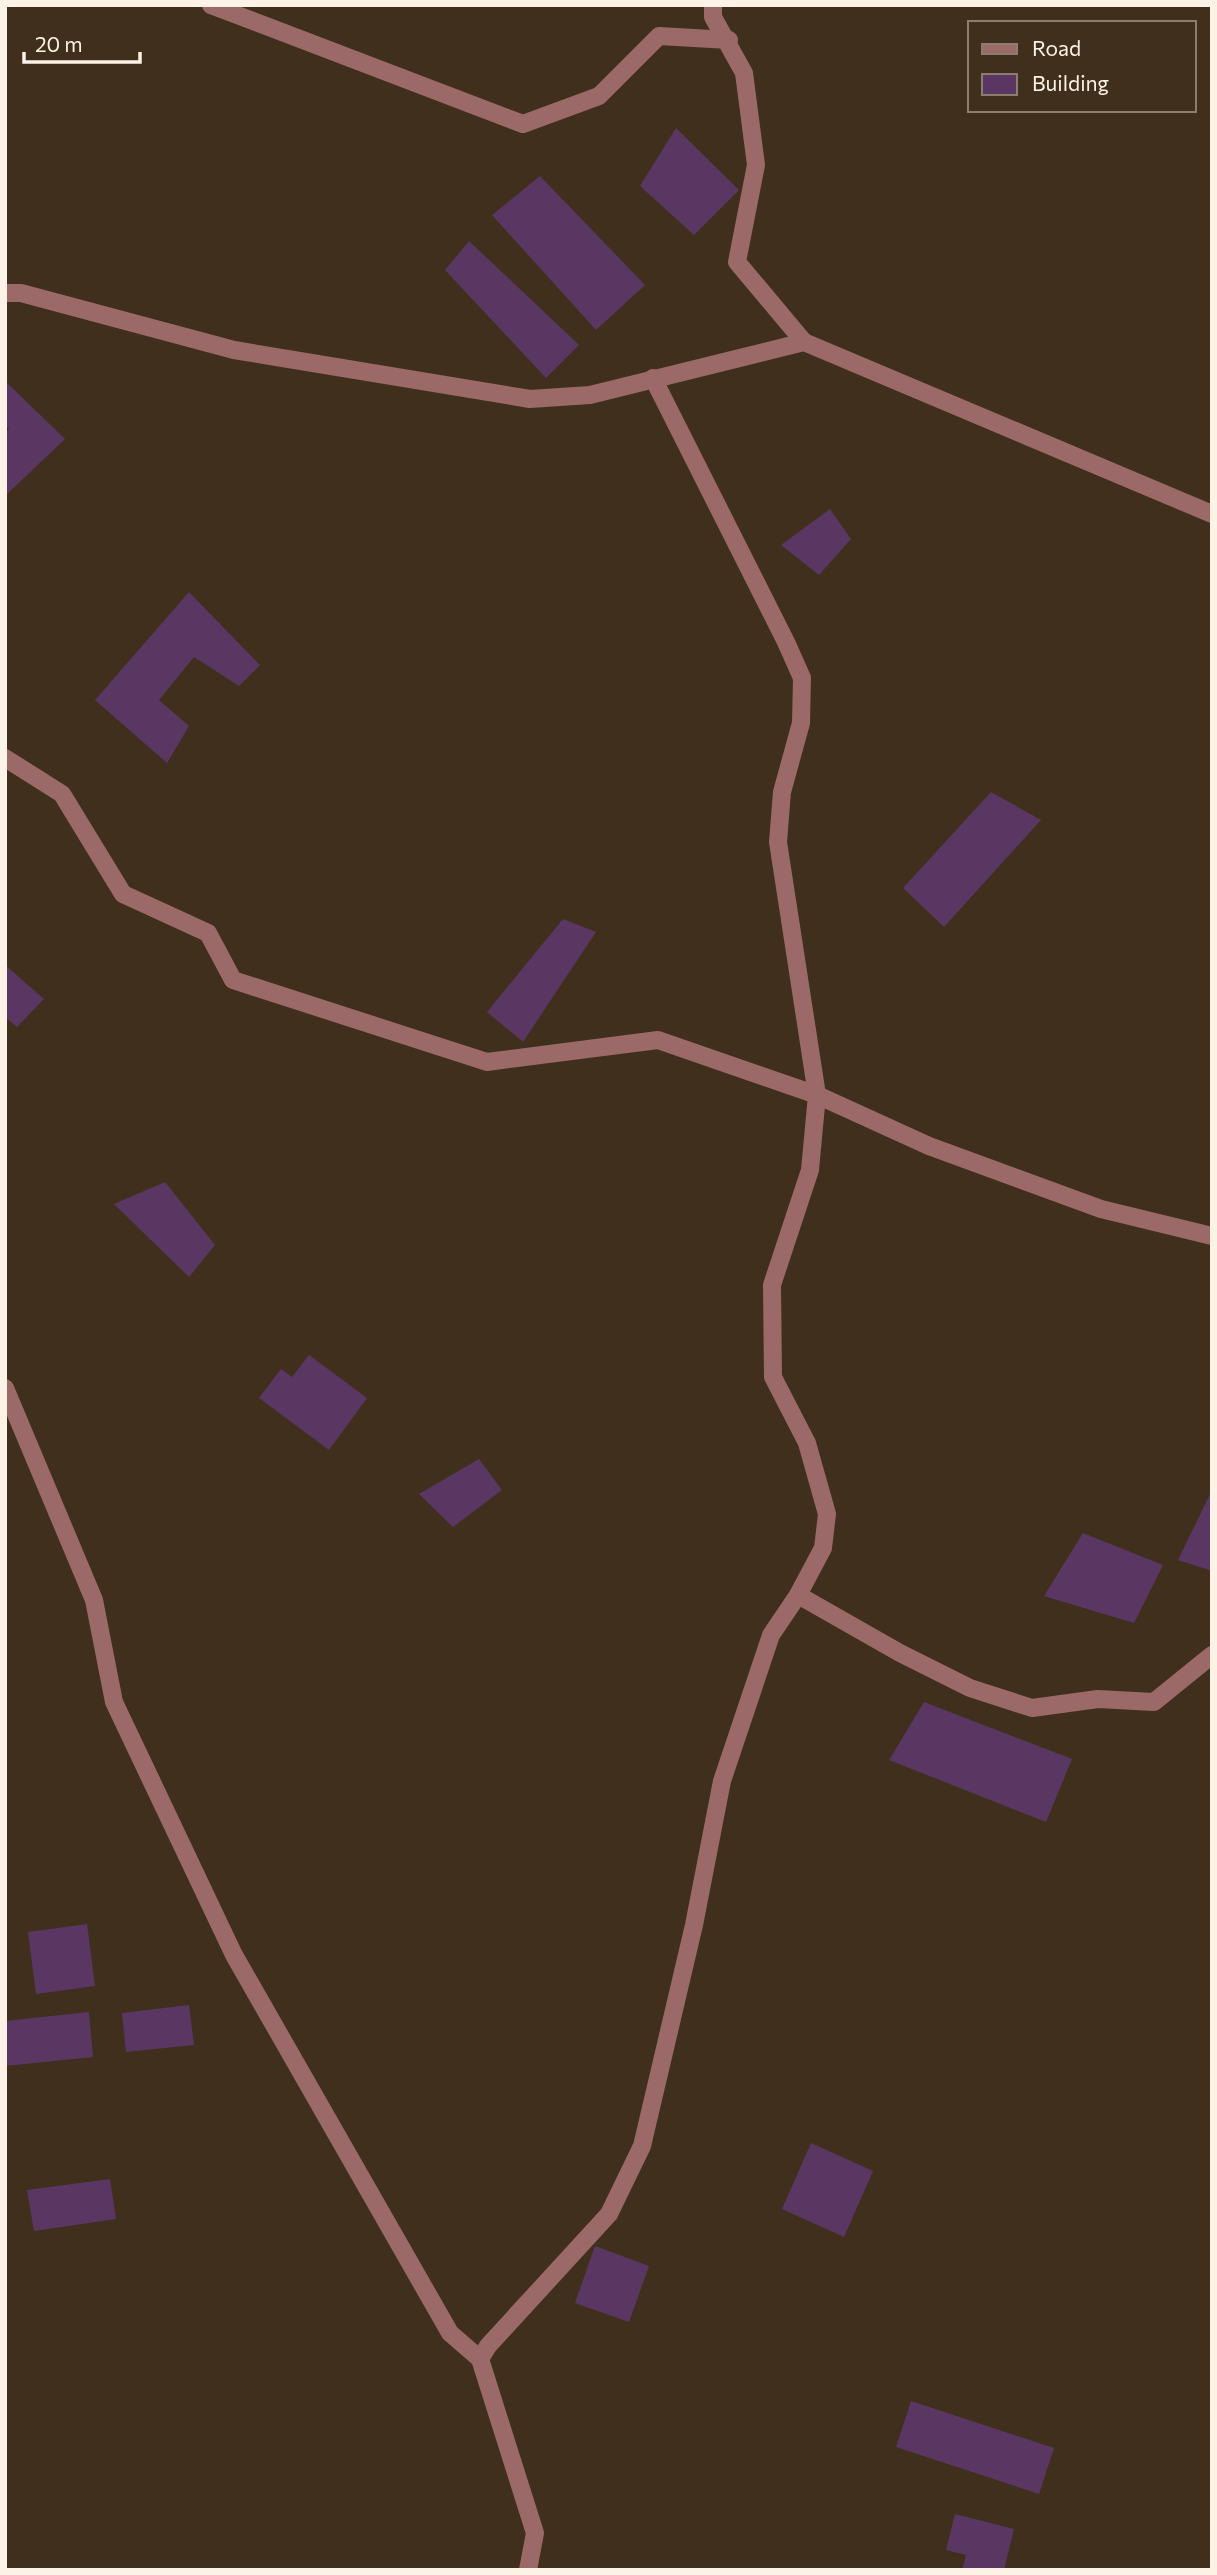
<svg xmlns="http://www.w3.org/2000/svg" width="1217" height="2575" viewBox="0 0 1217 2575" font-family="Commissioner,sans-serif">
	<rect width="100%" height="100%" fill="#402f1c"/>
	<g fill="#5a3763">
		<path d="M676,128L739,190L694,235L640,186Z"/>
		<path d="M540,176L645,285L596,330L492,215Z"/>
		<path d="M469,241L579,345L546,378L445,270Z"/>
		<path d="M5,381L65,439L5,496V433L9,429L5,425Z"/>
		<path d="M830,509L851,539L819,575L781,545Z"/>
		<path d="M189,592L260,665L239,686L194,657L159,700L189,726L167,763L95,700Z"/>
		<path d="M991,792L1041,820L944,927L903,888Z"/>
		<path d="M563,919L596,932L523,1042L487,1012Z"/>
		<path d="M5,965L44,999L17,1027L5,1017Z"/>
		<path d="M165,1182L215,1245L189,1277L114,1204Z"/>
		<path d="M309,1355L367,1398L329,1450L259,1398L281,1369L292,1377Z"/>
		<path d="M479,1459L502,1490L453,1527L419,1494Z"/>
		<path d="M1212,1490V1571L1178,1560Z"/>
		<path d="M1083,1533L1163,1565L1134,1623L1044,1596Z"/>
		<path d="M924,1702L1072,1759L1046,1822L889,1760Z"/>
		<path d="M87,1924L95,1986L36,1994L28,1932Z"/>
		<path d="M189,2005L194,2045L126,2052L122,2013Z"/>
		<path d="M89,2012L93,2057L5,2066V2021Z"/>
		<path d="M811,2143L873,2171L844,2237L782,2209Z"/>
		<path d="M110,2179L116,2219L34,2231L27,2190Z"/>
		<path d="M595,2246L649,2266L629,2322L575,2303Z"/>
		<path d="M911,2401L1054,2448L1039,2494L896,2447Z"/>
		<path d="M955,2514L1014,2529L1004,2570H962L966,2555L946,2550Z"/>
	</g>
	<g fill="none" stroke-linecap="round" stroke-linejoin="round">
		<g stroke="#9b6968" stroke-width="18">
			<path d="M211,5L523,124L599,96L659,36L729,40"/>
			<path d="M713,5V17L744,73L756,165L737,262L804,342"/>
			<path d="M5,293H21L234,350L530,399L590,395L804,342L1212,514"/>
			<path d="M5,758L62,794L123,894L208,933L233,980L487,1062L658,1040L817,1095L929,1146L1101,1209L1212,1236"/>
			<path d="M5,1388L94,1600L114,1702L234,1955L450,2333L480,2359L535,2533L528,2570"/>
			<path d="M798,1595L900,1653L970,1688L1032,1708L1098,1699L1154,1702L1212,1655"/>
			<path d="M480,2359L488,2346L609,2214L642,2146L694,1925L722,1781L771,1635L798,1595L823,1548L827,1514L807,1443L773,1377L772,1285L810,1170L817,1095L778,842L782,792L801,723L802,678L786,642L653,378"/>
		</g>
	</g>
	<rect width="1217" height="2575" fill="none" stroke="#fdf2e6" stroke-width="14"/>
	<rect x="968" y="21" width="228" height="91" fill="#402f1c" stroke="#8c7d6d" stroke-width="2"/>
	<rect x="982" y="44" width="35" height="10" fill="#9b6968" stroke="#8c7d6d" stroke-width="2"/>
	<text x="1032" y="56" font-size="21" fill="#fdf2e6">Road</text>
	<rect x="982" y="74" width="35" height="21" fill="#5a3763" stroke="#8c7d6d" stroke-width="2"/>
	<text x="1032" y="91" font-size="21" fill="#fdf2e6">Building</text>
	<path d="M24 52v10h116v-10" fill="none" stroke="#fdf2e6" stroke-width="3.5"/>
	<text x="35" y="52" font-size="21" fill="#fdf2e6" stroke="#402f1c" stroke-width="5" paint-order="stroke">20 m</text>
</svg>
